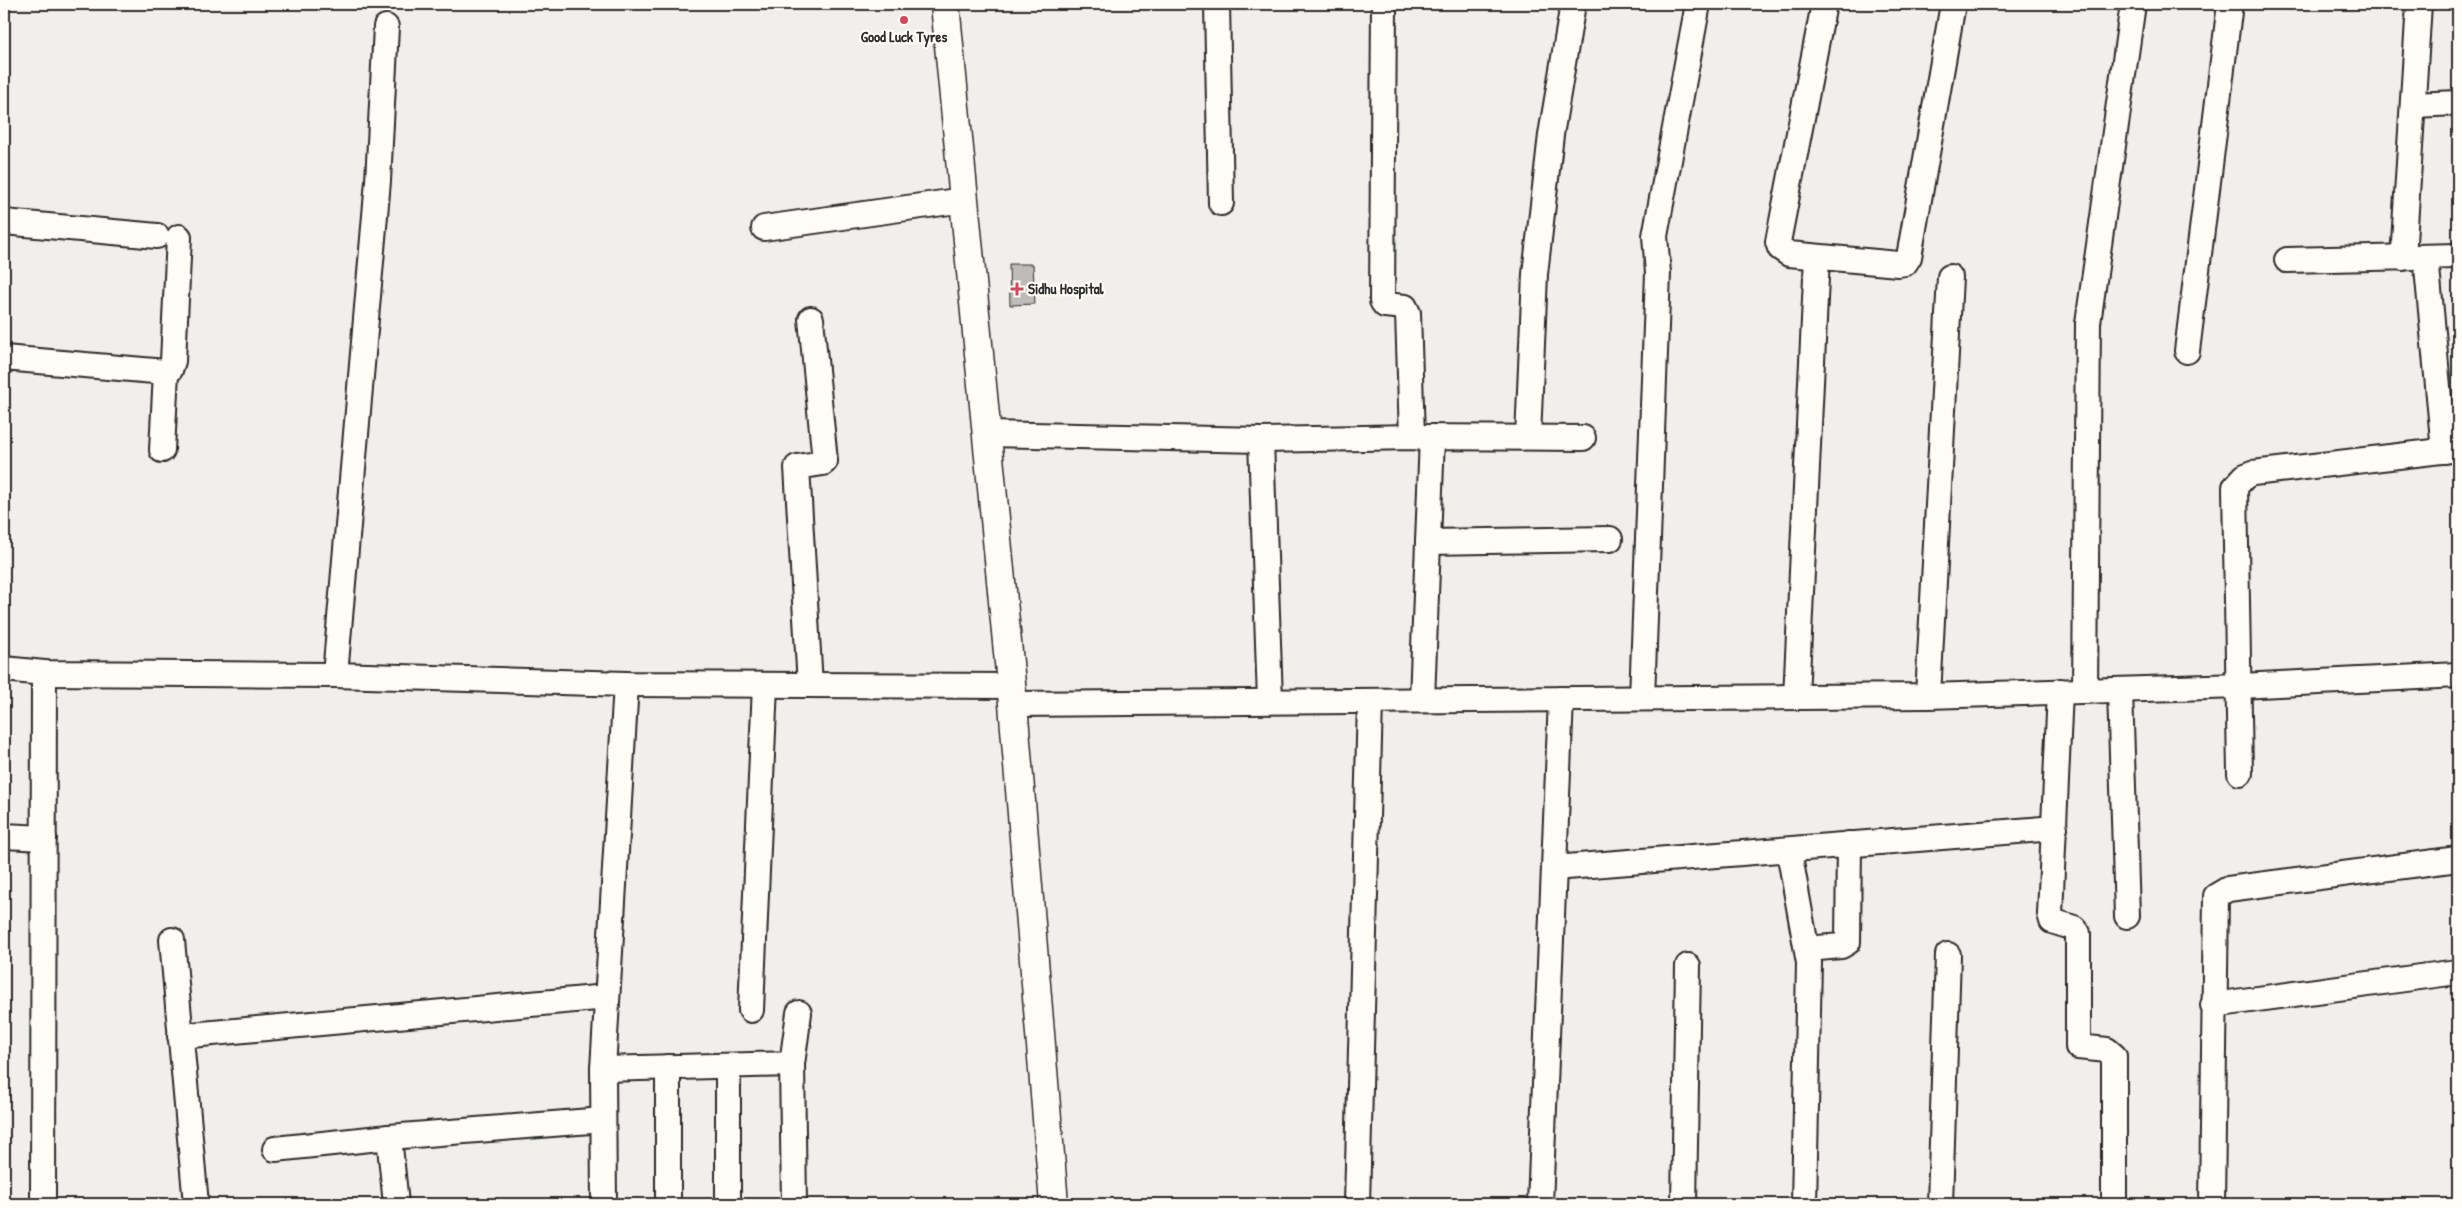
<svg xmlns="http://www.w3.org/2000/svg" width="2462" height="1208" viewBox="0 0 2462 1208" font-family="'Patrick Hand',sans-serif">
	<rect width="100%" height="100%" fill="#f0efeb"/>
	<filter id="ink" filterUnits="userSpaceOnUse"><feTurbulence type="fractalNoise" baseFrequency=".02" numOctaves="2"/><feDisplacementMap in="SourceGraphic" scale="10" xChannelSelector="R" yChannelSelector="G"/><feConvolveMatrix kernelMatrix="1 2 1 2 8 2 1 2 1" color-interpolation-filters="sRGB"/></filter>
	<g filter="url(#ink)">
		<path fill="#bdbcb8" stroke="#2b2b2b" d="M1009,264H1033L1035,304L1010,305Z"/>
		<g fill="none" stroke-linecap="round" stroke-linejoin="round">
			<g stroke="#2b2b2b" stroke-width="28">
				<g id="street">
					<path d="M1217,4L1221,203"/>
					<path d="M1384,4L1382,301L1385,305L1405,307L1408,313L1412,437"/>
					<path d="M1824,4L1778,242L1780,248L1789,254L1898,264L1905,263L1909,257L1953,4"/>
					<path d="M2413,105L2458,103"/>
					<path d="M4,222L157,236"/>
					<path d="M764,228L964,200"/>
					<path d="M2426,257L2444,451"/>
					<path d="M2403,258L2419,4"/>
					<path d="M2287,260L2458,256"/>
					<path d="M2187,351L2230,4"/>
					<path d="M4,358L166,372L170,370L173,361L179,237"/>
					<path d="M987,434L1261,440L1412,437L1583,438"/>
					<path d="M1528,437L1535,274L1551,135L1573,4"/>
					<path d="M1261,440L1270,701"/>
					<path d="M162,450L166,372"/>
					<path d="M1428,542L1610,539"/>
					<path d="M4,669L44,673L335,675L626,684L1011,686"/>
					<path d="M335,675L378,181L386,27"/>
					<path d="M810,685L797,467L823,463L825,461L811,319"/>
					<path d="M2120,690L2127,916"/>
					<path d="M2060,691L2050,914L2052,921L2074,928L2078,933V1047L2107,1050L2114,1056V1204"/>
					<path d="M2085,691L2088,323L2133,4"/>
					<path d="M1928,696L1950,277"/>
					<path d="M1796,697L1817,257"/>
					<path d="M1642,698L1658,273L1655,236L1698,4"/>
					<path d="M1422,700L1432,437"/>
					<path d="M1013,704L1928,696L2240,686L2458,675"/>
					<path d="M2240,773L2235,487L2245,476L2253,473L2458,449"/>
					<path d="M4,836L44,838"/>
					<path d="M1789,851L1809,963L1804,1204"/>
					<path d="M1554,868L2055,828"/>
					<path d="M172,940L196,1204"/>
					<path d="M1807,949L1841,946L1848,942L1849,844"/>
					<path d="M2213,1005L2457,972"/>
					<path d="M751,1010L765,685"/>
					<path d="M180,1036L607,997"/>
					<path d="M792,1064L794,1204"/>
					<path d="M668,1067V1204"/>
					<path d="M603,1069L792,1064L799,1013"/>
					<path d="M389,1137L396,1204"/>
					<path d="M275,1149L389,1137L603,1120"/>
					<path d="M43,1204L44,673"/>
					<path d="M604,1204L603,1069L626,684"/>
					<path d="M728,1204V1066"/>
					<path d="M1357,1204L1370,701"/>
					<path d="M1540,1204L1561,699"/>
					<path d="M1684,1204L1688,966"/>
					<path d="M1940,1204L1948,955"/>
					<path d="M2212,1204L2216,896L2228,889L2458,859"/>
				</g>
			</g>
			<g stroke="#2b2b2b" stroke-width="31">
				<path id="secondary" d="M945,4L1013,704L1054,1204"/>
			</g>
			<use href="#street" stroke="#fdfcf7" stroke-width="24"/>
			<use href="#secondary" stroke="#fdfcf7" stroke-width="28"/>
		</g>
	</g>
	<g fill="#d1495b" stroke="#fdfcf7" stroke-width="2">
		<circle cx="904" cy="20" r="5"/>
		<path d="M1014.5 281.5h5v5h5v5h-5v5h-5v-5h-5v-5h5z"/>
	</g>
	<g text-anchor="middle" stroke-width="4.5" stroke-linejoin="round" paint-order="stroke">
		<g font-size="15" font-weight="bold" fill="#2b2b2b" stroke="#fdfcf7">
			<text x="904" y="42">Good Luck Tyres</text>
			<text x="1028" y="294" text-anchor="start">Sidhu Hospital</text>
		</g>
	</g>
	<rect width="2462" height="1208" fill="none" stroke="#fdfcf7" stroke-width="20"/>
	<rect x="10" y="10" width="2442" height="1188" fill="none" stroke="#2b2b2b" stroke-width="2" filter="url(#ink)"/>
</svg>
